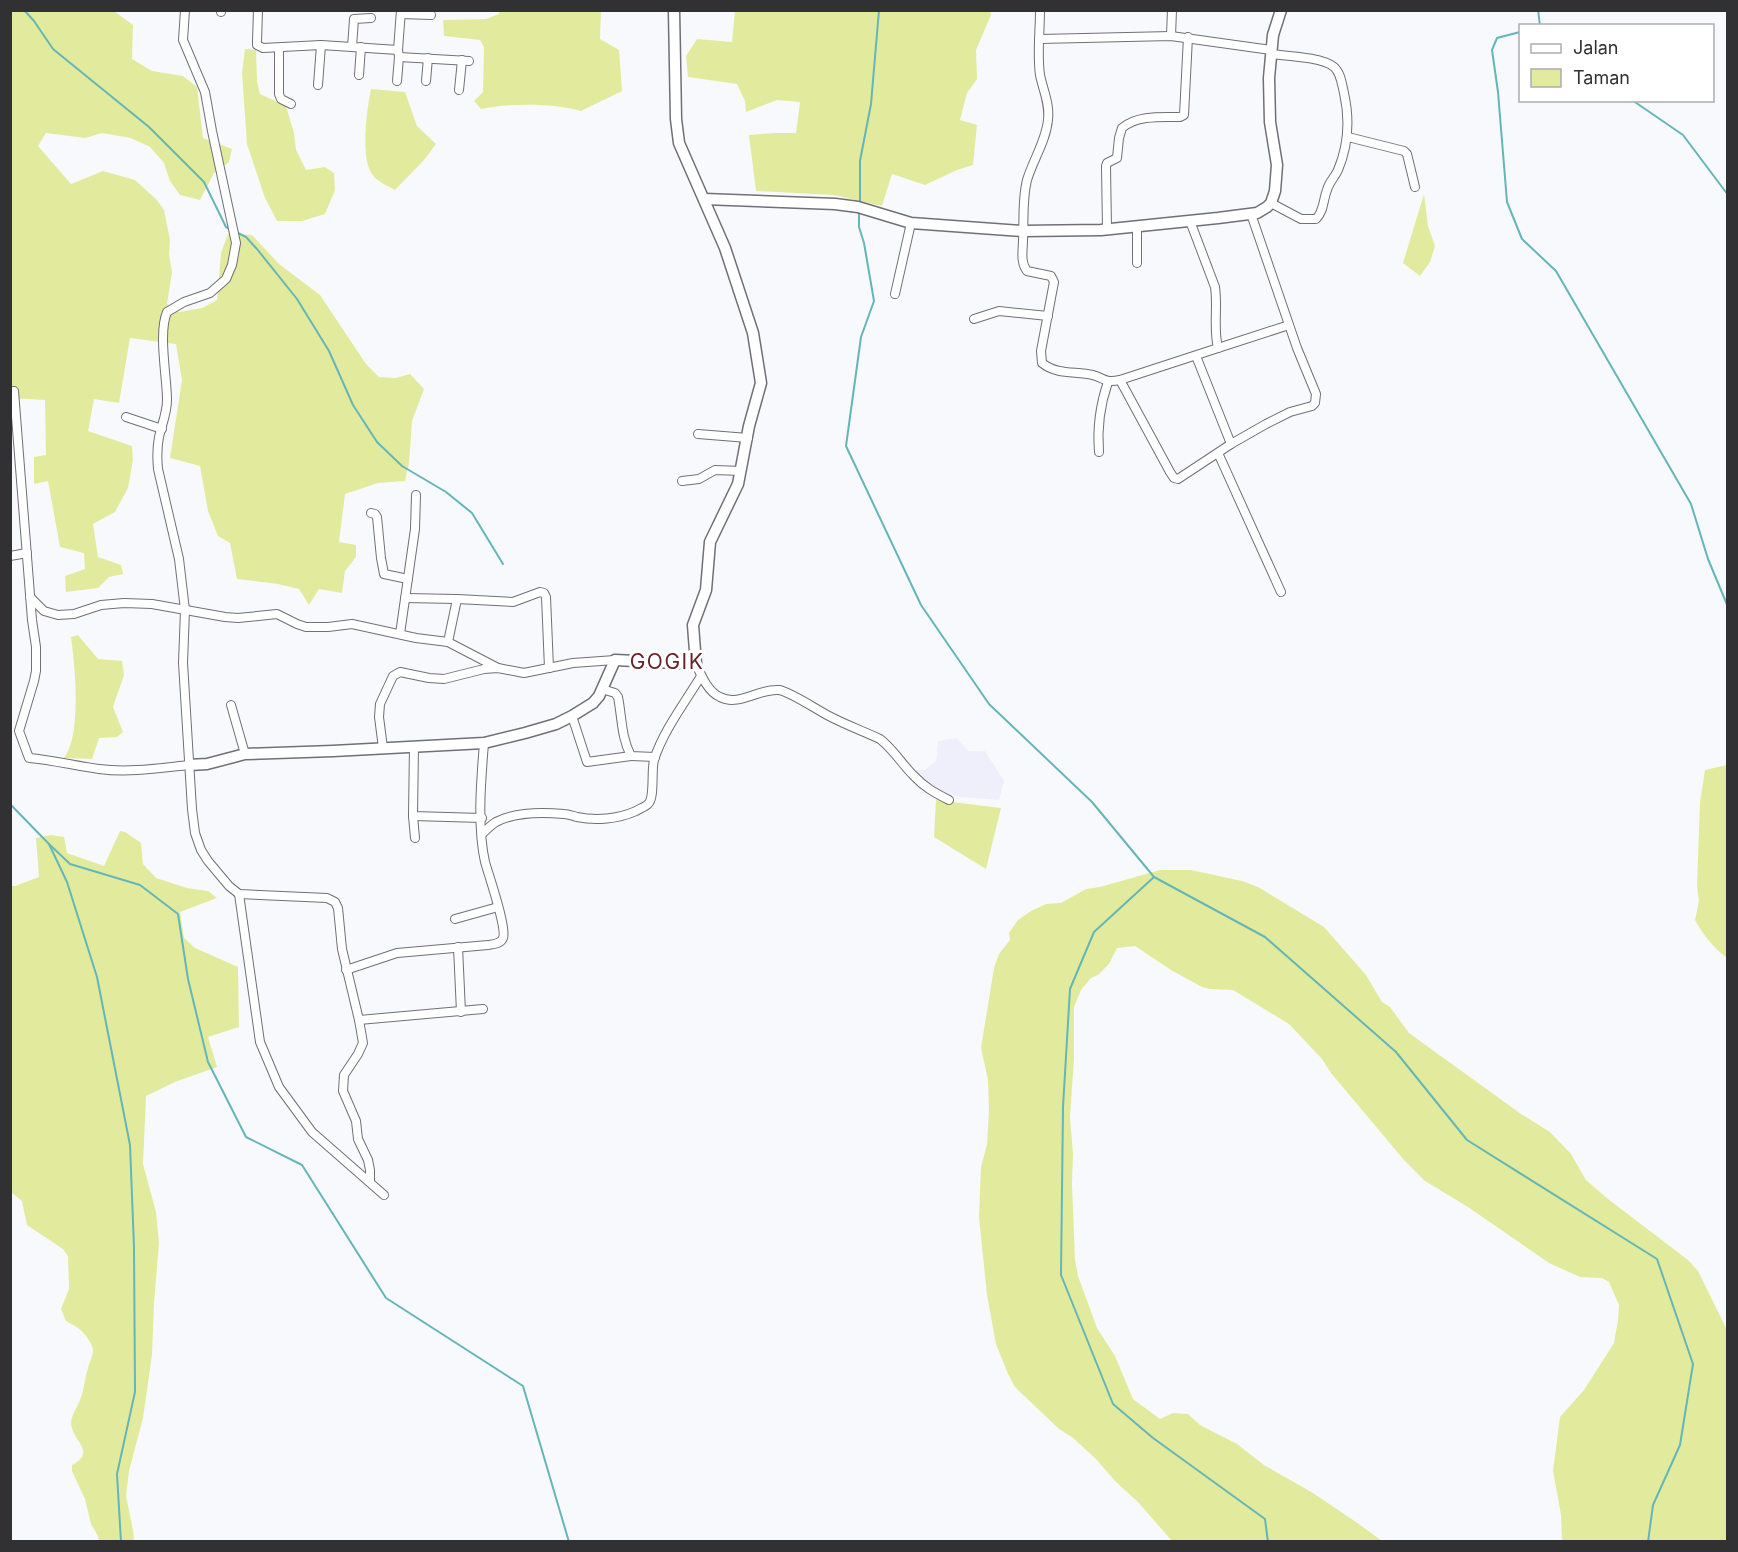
<svg xmlns="http://www.w3.org/2000/svg" width="1738" height="1552" viewBox="0 0 1738 1552" font-family="Inter,sans-serif">
	<rect width="100%" height="100%" fill="#f8f9fd"/>
	<path fill="#eeeffb" d="M956,738L969,751H985L1004,781L999,800L961,797L932,789L914,773L915,770H925L936,761L938,741Z"/>
	<g fill="#e2eb9d">
		<path d="M990,10L991,15L976,50L977,79L967,93L960,120L977,125L973,165L957,170L925,185L892,174L882,206L834,195L756,191L749,135L774,133H796L800,102L777,100L746,112L745,101L737,84L688,77L686,56L697,39L732,42L735,11Z"/>
		<path d="M10,11H114L133,25L132,59L152,71L183,76L197,87L203,138L232,149L229,162L214,173L200,200L180,195L170,181L164,163L150,147L131,138L102,133L85,138L46,133L38,146L71,184L103,171L135,180L157,200L164,210L170,240L169,254L172,272L167,304L179,312L202,308L217,300L221,253L228,234L252,235L279,264L320,295L366,364L379,377L396,378L410,374L424,389L412,421L409,463L405,481L378,483L345,494L339,542L356,545V557L345,571L342,593L319,589L309,605L299,589L278,584L237,579L230,543L218,536L208,511L200,466L170,458L182,380L176,344L130,338L119,403L94,399L88,431L132,446L133,460L128,488L115,512L93,524L98,557L121,565L123,574L109,577L98,588L66,592L65,576L85,569L84,553L60,547L48,481L34,484V457L46,455L45,400L11,398Z"/>
		<path d="M499,11H601L600,39L619,50L622,91L581,111C554,103 508,103 481,109L474,101L483,92L484,47L480,40L444,36L443,20L486,19L499,14Z"/>
		<path d="M245,49L256,50L257,81L260,94L286,106L294,133L296,150L306,170L325,167L334,173L335,190L325,214L302,221H277L265,198L247,144L242,73Z"/>
		<path d="M371,89L405,92L417,126L436,144L424,160L395,190C388,186 376,181 372,174C360,157 367,109 371,89Z"/>
		<path d="M1424,194L1428,226L1435,246L1430,262L1420,276L1403,263Z"/>
		<path d="M78,635L98,659L122,661L124,675L113,707L123,732L117,737L99,738L92,759L64,758C82,736 75,666 71,637Z"/>
		<path d="M1727,765H1728L1727,958C1713,947 1704,936 1695,920L1699,901L1697,886L1700,802L1705,770Z"/>
		<path d="M936,800L1001,808L986,869L934,837Z"/>
		<path d="M120,831L125,832L141,843L143,864L156,878L187,888L208,891L217,898L180,912L184,938L195,948L238,967L239,1027L208,1037L217,1067L175,1082L146,1096L143,1164L156,1212L159,1243L154,1303L152,1355L143,1418L129,1471L126,1496L133,1530L134,1541L99,1542L98,1536L91,1524L85,1499L72,1471V1465C98,1451 71,1441 71,1422C72,1415 77,1407 80,1400C84,1389 85,1379 88,1368C89,1363 93,1356 93,1350C93,1344 83,1331 78,1328C74,1325 69,1323 66,1321L61,1309L69,1289L68,1256L63,1249L27,1225L22,1201L11,1192L10,886H15L39,877L36,838L51,835L64,837L67,853L104,866Z"/>
		<path d="M1160,870H1191L1242,881L1258,887L1324,927L1366,975L1382,1002L1390,1007L1409,1033L1521,1114L1550,1132L1571,1154L1586,1180L1608,1199L1688,1260L1698,1271L1727,1330V1541H1562L1561,1515L1553,1471L1560,1417L1584,1390L1614,1343L1618,1320L1619,1305L1609,1282L1602,1278L1580,1277L1549,1263L1468,1207L1425,1181L1404,1160L1331,1073L1322,1059L1289,1024L1233,990L1210,989L1202,987L1171,970L1135,946L1117,948L1109,964L1098,975L1091,978L1081,990L1074,1007V1059L1070,1117L1073,1153L1072,1184L1075,1260L1078,1276L1097,1328L1115,1356L1133,1399L1160,1419L1173,1413L1188,1414L1200,1425L1237,1444L1264,1465L1313,1493L1356,1522L1382,1541H1172L1138,1502L1116,1482L1096,1459L1072,1437L1059,1429L1015,1387L1008,1374L996,1344L987,1295L979,1217L981,1167L987,1144L989,1111L988,1080L981,1048L994,968L999,954L1010,940L1009,933L1018,920L1031,911L1046,904L1061,903L1086,889L1100,887Z"/>
	</g>
	<g fill="none" stroke-linecap="round" stroke-linejoin="round">
		<g stroke="#64b6b7" stroke-width="2">
			<path d="M24,10L34,21L53,49L149,127L204,182L226,227L230,229"/>
			<path d="M1538,10L1540,26"/>
			<path d="M1520,32L1497,38L1492,50L1498,92L1507,202L1522,239L1556,271L1691,504L1708,559L1728,607"/>
			<path d="M1632,100L1683,135L1728,195"/>
			<path d="M860,204V161L871,104L879,10"/>
			<path d="M859,210V227L864,243L874,301L861,337L846,446L921,605L989,704L1092,802L1154,877L1265,937L1396,1052L1467,1140L1657,1259L1693,1364L1680,1445L1653,1505L1648,1542"/>
			<path d="M236,232L246,237L257,249L297,299L329,351L353,405L377,442L402,466L446,492L472,513L503,564"/>
			<path d="M10,804L49,844L67,882L97,977L130,1145L134,1247L135,1392L117,1474L121,1542"/>
			<path d="M49,844L70,864L140,885L178,914L188,979L208,1062L246,1137L302,1165L386,1298L523,1386L569,1542"/>
			<path d="M1154,877L1094,932L1070,989L1063,1107L1061,1275L1113,1404L1153,1438L1265,1519L1268,1542"/>
		</g>
		<g stroke="#707075" stroke-width="10">
			<g id="minor">
				<path d="M185,10L183,40L205,92L212,131L236,243L232,265L226,279L210,293L184,302L167,312C158,333 167,377 167,400C167,413 162,424 159,437C157,447 157,458 158,469L179,559L185,610L183,663L192,809L195,833L201,850L208,861L229,886L239,894L327,898L335,902L338,908L342,949L359,1020L363,1043L358,1054L344,1075L343,1091L356,1121L358,1139L368,1160L370,1170V1182"/>
				<path d="M258,10L257,42V45L263,48L321,45L398,50L401,10"/>
				<path d="M1040,10C1040,32 1037,54 1040,75C1043,90 1050,104 1048,120C1046,141 1033,160 1027,180C1022,200 1024,220 1023,240C1023,250 1020,262 1027,271L1051,276L1054,282L1041,351L1042,363C1057,375 1075,371 1093,375C1106,379 1105,383 1120,380L1218,348C1213,328 1218,308 1215,287L1190,221"/>
				<path d="M221,12V10"/>
				<path d="M401,14L431,15"/>
				<path d="M1171,36L1172,10"/>
				<path d="M1040,39L1171,36L1271,50"/>
				<path d="M352,47L354,19L371,18"/>
				<path d="M279,48V94L281,99L291,104"/>
				<path d="M398,50L399,57L469,61"/>
				<path d="M359,75L361,47"/>
				<path d="M397,81L399,57"/>
				<path d="M426,81L428,58"/>
				<path d="M318,85L321,45"/>
				<path d="M459,90L462,60"/>
				<path d="M1348,137L1404,151L1407,154L1415,187"/>
				<path d="M1271,203L1301,219H1316C1324,211 1323,200 1327,190C1329,182 1335,177 1338,170C1349,144 1350,120 1344,93C1342,85 1341,73 1334,67C1322,57 1287,56 1271,54"/>
				<path d="M1137,227V263"/>
				<path d="M1107,229L1106,166L1107,163L1117,158L1119,138L1122,128C1137,115 1161,117 1180,117L1184,115L1188,37"/>
				<path d="M895,294L911,223"/>
				<path d="M974,319L999,311L1048,316"/>
				<path d="M1218,348L1289,325"/>
				<path d="M1196,356L1231,444"/>
				<path d="M1120,380L1170,472L1174,478L1178,479L1231,444L1266,424L1290,412L1312,406L1315,403L1316,394L1297,348L1251,214"/>
				<path d="M14,391L32,620L36,647V671L34,681L19,731L29,758C53,760 76,766 99,769C129,773 160,768 189,765"/>
				<path d="M126,417L162,429"/>
				<path d="M698,434L748,438"/>
				<path d="M1099,452C1097,428 1100,405 1108,382"/>
				<path d="M1218,453L1281,592"/>
				<path d="M682,481L699,479L715,470L741,471"/>
				<path d="M371,513L375,514L377,517L381,558L384,574L408,579"/>
				<path d="M10,556L27,553"/>
				<path d="M30,597L44,611L58,615L74,614L101,605L124,603L152,604L225,617L238,618L277,614L297,624L306,627H328L352,624L416,638L448,642L498,668"/>
				<path d="M405,598L457,599"/>
				<path d="M400,634L415,529L416,495"/>
				<path d="M448,642L457,599L513,602L540,592L544,593L546,597L549,668"/>
				<path d="M696,664C701,675 708,692 720,697C739,707 759,688 779,690C791,692 817,710 829,716C846,725 863,731 880,739C893,749 902,764 913,775C924,787 935,793 949,800"/>
				<path d="M602,689L615,693L618,697C622,717 621,737 631,756L655,757"/>
				<path d="M231,705L245,754"/>
				<path d="M572,716L587,762L631,756"/>
				<path d="M414,746L413,816L482,818"/>
				<path d="M383,748L379,717L380,704L393,676L400,672L429,678L444,679L484,669L498,668L524,673L573,663L615,660"/>
				<path d="M413,816L415,838"/>
				<path d="M482,834C486,830 491,825 496,822C515,812 543,812 564,814C568,814 573,816 577,817C596,821 618,819 636,811C639,809 645,807 648,804C655,798 651,771 654,760C663,731 686,701 701,676"/>
				<path d="M239,894L260,1042L279,1087L312,1132L384,1195"/>
				<path d="M455,919L498,907"/>
				<path d="M458,947L461,1012"/>
				<path d="M346,970L397,953L488,945C494,944 501,944 503,938C507,928 489,876 485,862C477,826 481,780 484,743"/>
				<path d="M359,1020L483,1009"/>
			</g>
		</g>
		<g stroke="#707075" stroke-width="13">
			<g id="tertiary">
				<path d="M704,199L835,204L858,207L911,223L1023,231L1101,230L1218,218L1257,213L1267,207L1271,203L1275,191L1277,165L1270,122L1269,78L1273,35L1281,10"/>
				<path d="M189,765L207,764L245,754L333,751L484,743L525,733L556,724L572,716L593,703L599,696L615,660L696,664L693,625L706,590L710,542L738,484L749,426L761,383L753,333L725,248L679,143L676,119L674,10"/>
			</g>
		</g>
		<use href="#minor" stroke="#fff" stroke-width="8"/>
		<use href="#tertiary" stroke="#fff" stroke-width="10"/>
	</g>
	<g text-anchor="middle" stroke-width="6" stroke-linejoin="round" paint-order="stroke">
		<g font-size="21" letter-spacing="1.5" fill="#682226" stroke="#fff">
			<text x="667" y="669">GOGIK</text>
		</g>
	</g>
	<rect width="1738" height="1552" fill="none" stroke="#313133" stroke-width="24"/>
	<rect x="1519" y="24" width="195" height="78" fill="#ffffff" stroke="#adadad" stroke-width="1.5"/>
	<rect x="1531" y="44" width="30" height="9" fill="#ffffff" stroke="#adadad" stroke-width="1.5"/>
	<text x="1573" y="54" font-size="18" fill="#313133">Jalan</text>
	<rect x="1531" y="69" width="30" height="18" fill="#e2eb9d" stroke="#adadad" stroke-width="1.5"/>
	<text x="1573" y="84" font-size="18" fill="#313133">Taman</text>
</svg>
